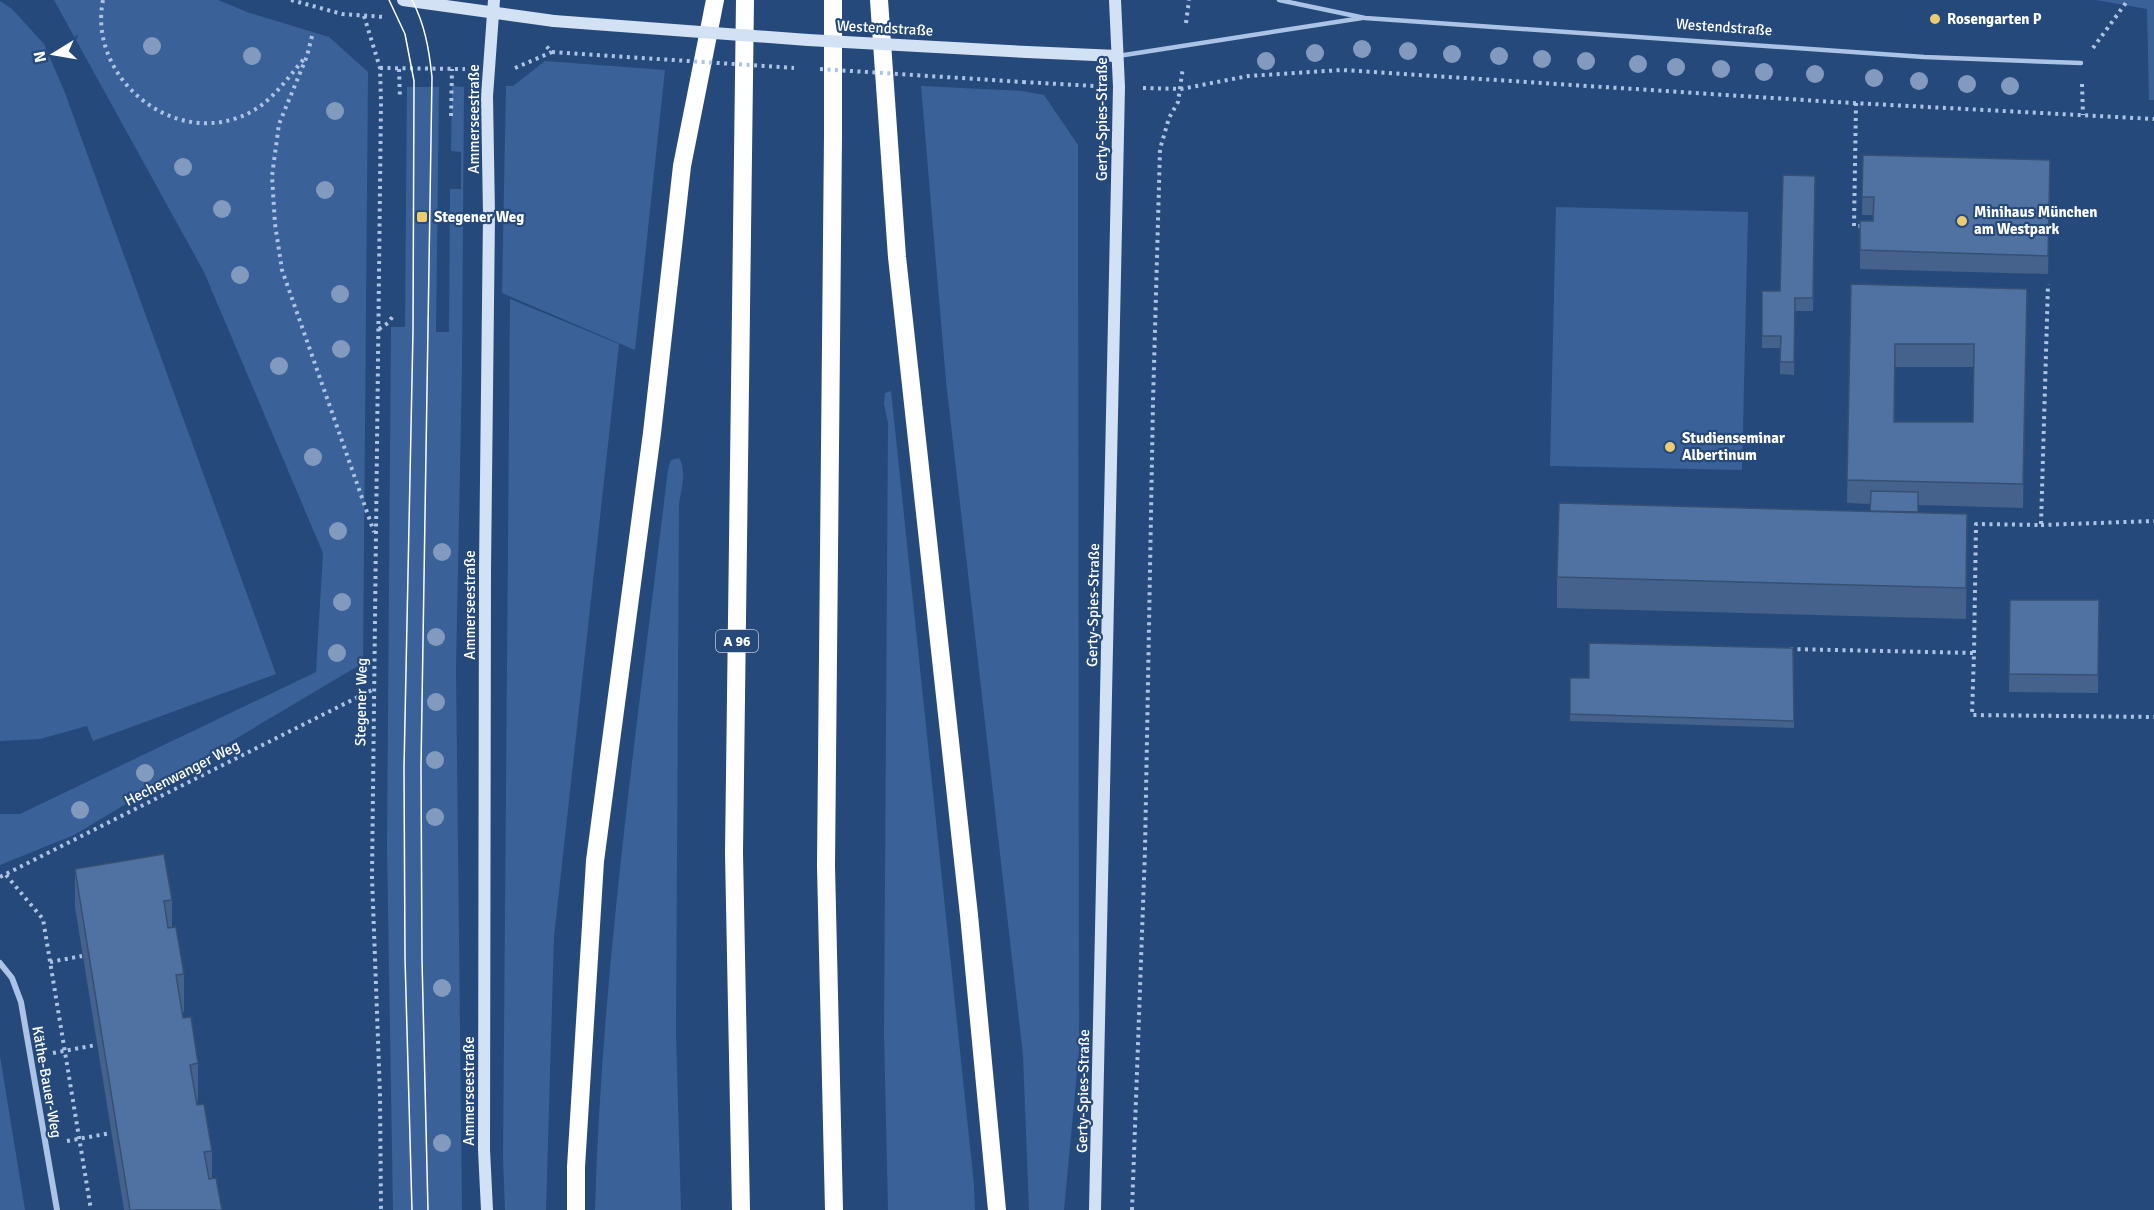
<svg xmlns="http://www.w3.org/2000/svg" width="2154" height="1210" viewBox="0 0 2154 1210" font-family="Signika,sans-serif">
	<rect width="100%" height="100%" fill="#26497b"/>
	<g fill="#3a6298">
		<path d="M54,0H218L247,12L329,37L368,72L363,663L74,835L0,865V814H20L316,672L323,553L204,272Z"/>
		<path d="M2096,0H2154V100H2149L2147,9Z"/>
		<path d="M0,1L12,9L44,44L65,93L276,674L93,741L87,726L40,739L0,741Z"/>
		<path d="M545,61L665,70L635,350L502,293L506,86H513Z"/>
		<path d="M452,86L464,87L462,366L456,669L462,1210H393L387,847L391,327H405L407,87H439L436,332H449L450,189H461V152L451,151Z"/>
		<path d="M921,86L1022,91L1044,95L1078,145L1079,1050L1064,1210H1029L1023,1055L946,381Z"/>
		<path d="M1556,207L1748,212L1742,470L1550,466Z"/>
		<path d="M510,299L619,344L554,937L546,1210H505L503,1158Z"/>
		<path d="M891,391L974,1185L975,1210H888L884,1034L888,423L884,404L885,393Z"/>
		<path d="M679,458C687,470 681,491 679,504L676,1032L681,1210H595C602,962 639,715 668,469L671,460Z"/>
		<path d="M0,1056L25,1210H0Z"/>
	</g>
	<g fill="none" stroke-linecap="round" stroke-linejoin="round">
		<g stroke="#abc3e4" stroke-width="4" stroke-dasharray="3 4.5" stroke-linecap="butt">
			<path d="M103,0C88,74 166,143 237,118C268,108 284,82 304,59"/>
			<path d="M291,0L342,14L384,17"/>
			<path d="M364,16L380,68L381,102L372,877L380,1095L381,1210"/>
			<path d="M1186,23L1189,0"/>
			<path d="M312,36L307,56L279,124L272,176L275,224L282,270L374,532"/>
			<path d="M2093,48L2128,0"/>
			<path d="M380,68L465,69"/>
			<path d="M515,68L552,52L546,46"/>
			<path d="M399,69L400,98"/>
			<path d="M1023,82L1094,86"/>
			<path d="M2082,84L2083,115"/>
			<path d="M1143,88L1181,89L1248,76L1342,70L1834,102L2154,119"/>
			<path d="M1856,103L1854,226H1864"/>
			<path d="M451,116L452,69"/>
			<path d="M379,329L388,323L393,316"/>
			<path d="M2041,525L2154,521"/>
			<path d="M1790,649L1974,653L1972,715L2154,717"/>
			<path d="M1974,653L1976,524L2041,525L2048,284"/>
			<path d="M6,875L43,919L91,1210"/>
			<path d="M0,877L374,689"/>
			<path d="M50,962L82,956"/>
			<path d="M53,1053L96,1045"/>
			<path d="M67,1141L111,1133"/>
			<path d="M1132,1210L1145,850L1153,402L1160,149L1169,118L1178,102L1183,67"/>
		</g>
		<g stroke="#abc3e4" stroke-width="4.5">
			<path d="M1279,0L1365,18L1924,57L2081,63"/>
			<path d="M1118,56L1362,18"/>
		</g>
		<path stroke="#abc3e4" stroke-width="6" d="M0,963L12,978L21,1002L57,1210"/>
		<g stroke="#d3e1f4" stroke-width="12">
			<path d="M403,0L554,21"/>
			<path d="M1027,52L1117,56"/>
			<path d="M487,1210L484,1150L485,569L489,215L487,96L494,0"/>
			<path d="M1095,1210L1119,87L1115,0"/>
		</g>
		<g stroke="#fff" stroke-width="18">
			<path d="M833,0V136L826,866L834,1210"/>
			<path d="M879,0L897,257L969,915L997,1210"/>
			<path d="M576,1210V1167L595,861L652,433L682,166L715,0"/>
			<path d="M741,1210L734,853L745,0"/>
		</g>
		<g stroke="#fff" stroke-width="1.5">
			<path d="M389,0L405,34L414,81L413,331L404,768L405,958L412,1210"/>
			<path d="M412,0C425,25 429,49 432,77L421,767L422,960L428,1210"/>
		</g>
		<g stroke="#abc3e4" stroke-width="4" stroke-dasharray="3 4.5" stroke-linecap="butt">
			<path d="M552,52L794,68"/>
			<path d="M820,69L1023,82"/>
		</g>
		<path stroke="#d3e1f4" stroke-width="12" d="M554,21L808,40L1027,52"/>
	</g>
	<g fill="#829abd">
		<circle cx="152" cy="46" r="9"/>
		<circle cx="1362" cy="49" r="9"/>
		<circle cx="1408" cy="51" r="9"/>
		<circle cx="1315" cy="53" r="9"/>
		<circle cx="1452" cy="54" r="9"/>
		<circle cx="252" cy="56" r="9"/>
		<circle cx="1499" cy="56" r="9"/>
		<circle cx="1542" cy="59" r="9"/>
		<circle cx="1266" cy="61" r="9"/>
		<circle cx="1586" cy="61" r="9"/>
		<circle cx="1638" cy="64" r="9"/>
		<circle cx="1676" cy="67" r="9"/>
		<circle cx="1721" cy="69" r="9"/>
		<circle cx="1764" cy="72" r="9"/>
		<circle cx="1815" cy="74" r="9"/>
		<circle cx="1874" cy="78" r="9"/>
		<circle cx="1919" cy="81" r="9"/>
		<circle cx="1967" cy="84" r="9"/>
		<circle cx="2010" cy="86" r="9"/>
		<circle cx="335" cy="111" r="9"/>
		<circle cx="183" cy="167" r="9"/>
		<circle cx="325" cy="190" r="9"/>
		<circle cx="222" cy="209" r="9"/>
		<circle cx="240" cy="275" r="9"/>
		<circle cx="340" cy="294" r="9"/>
		<circle cx="341" cy="349" r="9"/>
		<circle cx="279" cy="366" r="9"/>
		<circle cx="313" cy="457" r="9"/>
		<circle cx="338" cy="531" r="9"/>
		<circle cx="442" cy="552" r="9"/>
		<circle cx="342" cy="602" r="9"/>
		<circle cx="436" cy="637" r="9"/>
		<circle cx="337" cy="653" r="9"/>
		<circle cx="436" cy="702" r="9"/>
		<circle cx="435" cy="760" r="9"/>
		<circle cx="145" cy="773" r="9"/>
		<circle cx="80" cy="810" r="9"/>
		<circle cx="435" cy="817" r="9"/>
		<circle cx="442" cy="988" r="9"/>
		<circle cx="442" cy="1143" r="9"/>
	</g>
	<g fill="#44628c" fill-rule="evenodd">
		<path d="M1863,155L2050,178L2048,274L1860,269V221H1873V215H1862Z"/>
		<path d="M1815,176L1813,311H1795L1794,375L1780,374V348H1762V291H1780Z"/>
		<path d="M1851,284L2027,312L2023,508L1918,505V512L1967,545L1966,619L1557,608V577L1870,511V504L1847,503ZM1895,367H1974L1973,422H1895Z"/>
		<path d="M2010,600H2099L2098,693L2009,692Z"/>
		<path d="M1793,648L1794,728L1570,721V678H1589Z"/>
		<path d="M75,869L172,900V928L184,974V1012H182L183,1018L198,1063V1101L196,1102L212,1151V1179L222,1210H124L75,907Z"/>
	</g>
	<g fill="#375072">
		<path d="M2027,289V312L2023,508V484Z"/>
		<path d="M1967,514V545L1966,619V588Z"/>
	</g>
	<g fill="#4f72a3" stroke="#375072" stroke-width="1.5" fill-rule="evenodd">
		<path d="M1863,155L2050,160L2048,256L1860,250V221H1873L1874,197H1862Z"/>
		<path d="M1783,175L1815,176L1813,298H1795L1794,362H1780L1781,336H1762V291H1780Z"/>
		<path d="M1851,284L2027,289L2023,484L1847,480ZM1895,344H1974L1973,422H1894Z"/>
		<path d="M1871,491L1918,492V512L1870,511Z"/>
		<path d="M1559,503L1967,514L1966,588L1557,577Z"/>
		<path d="M2010,600H2099L2098,675L2009,674Z"/>
		<path d="M1589,643L1793,648L1794,721L1570,714V678H1589Z"/>
		<path d="M164,854L172,900L164,901L168,928L176,927L184,974L176,975L183,1018L191,1017L198,1063L190,1065L197,1105L204,1104L212,1151L204,1152L209,1179L216,1178L222,1210H130L75,869Z"/>
	</g>
	<g fill="#eccc70" stroke="#26497b" stroke-width="2">
		<circle cx="1935" cy="19" r="6"/>
		<rect x="416" y="211" width="12" height="12" rx="3"/>
		<circle cx="1962" cy="221" r="6"/>
		<circle cx="1670" cy="447" r="6"/>
	</g>
	<g text-anchor="middle" stroke-width="4.5" stroke-linejoin="round" paint-order="stroke">
		<rect fill="#26497b" stroke="#bec8d7" stroke-width="1.5" x="716" y="630" width="42" height="22" rx="4.5"/>
		<g font-size="14" font-weight="bold" fill="#fff">
			<text x="737" y="646">A 96</text>
		</g>
		<g font-size="15" font-weight="bold" fill="#fff" stroke="#26497b" text-anchor="start">
			<text x="1947" y="24">Rosengarten P</text>
			<text x="1974" y="217">Minihaus München<tspan x="1974" dy="17">am Westpark</tspan></text>
			<text x="434" y="222">Stegener Weg</text>
			<text x="1682" y="443">Studienseminar<tspan x="1682" dy="17">Albertinum</tspan></text>
		</g>
		<g font-size="15" fill="#fff" stroke="#26497b">
			<text transform="translate(1724 27) rotate(4)" y="5">Westendstraße</text>
			<text transform="translate(885 28) rotate(3)" y="5">Westendstraße</text>
			<text transform="translate(474 119) rotate(-90)" y="5">Ammerseestraße</text>
			<text transform="translate(1102 119) rotate(-90)" y="5">Gerty-Spies-Straße</text>
			<text transform="translate(470 605) rotate(-90)" y="5">Ammerseestraße</text>
			<text transform="translate(1093 605) rotate(-89)" y="5">Gerty-Spies-Straße</text>
			<text transform="translate(361 702) rotate(-89)" y="5">Stegener Weg</text>
			<text transform="translate(182 773) rotate(-27)" y="5">Hechenwanger Weg</text>
			<text transform="translate(47 1082) rotate(80)" y="5">Käthe-Bauer-Weg</text>
			<text transform="translate(469 1091) rotate(-90)" y="5">Ammerseestraße</text>
			<text transform="translate(1083 1091) rotate(-89)" y="5">Gerty-Spies-Straße</text>
		</g>
	</g>
	<g transform="translate(54 54) rotate(259)" stroke="#26497b" stroke-width="4.5" paint-order="stroke">
	<path d="M0-4.5L10 22L0 15L-10 22Z" fill="#ffffff"/>
	<text y="-9" font-size="16" font-weight="bold" text-anchor="middle" fill="#ffffff">N</text>
	</g>
</svg>
